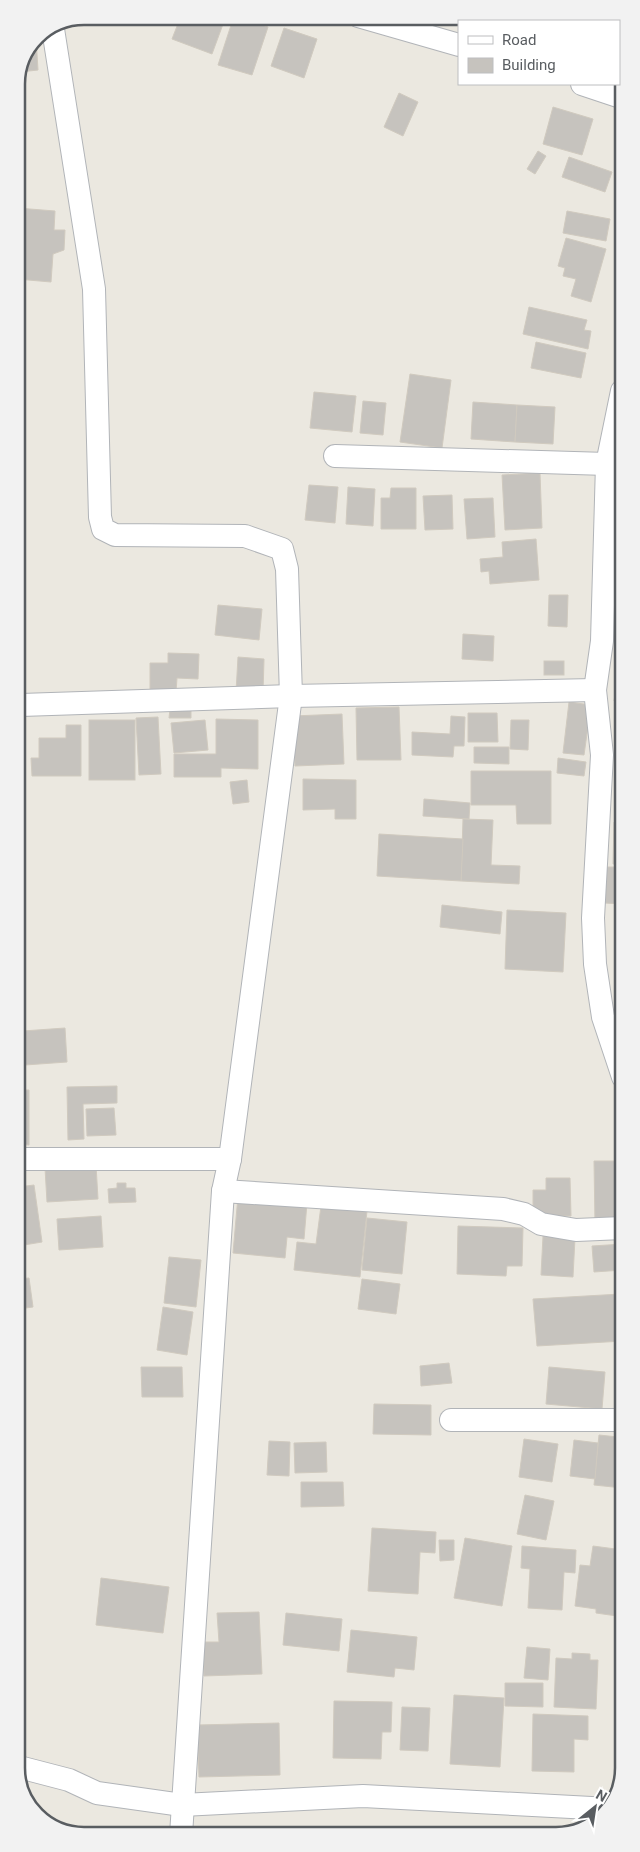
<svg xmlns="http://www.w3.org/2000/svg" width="640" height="1852" viewBox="0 0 640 1852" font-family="Roboto,sans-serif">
	<rect width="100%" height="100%" fill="#ebe8e0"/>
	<g fill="#c6c3be" stroke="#d0cabf">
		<path d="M181,16H226L212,54L172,39Z"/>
		<path d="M234,16L268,27L252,75L218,65Z"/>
		<path d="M421,16H444L441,25Z"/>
		<path d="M284,28L317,39L304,78L271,66Z"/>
		<path d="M36,38L38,70L20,72Z"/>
		<path d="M399,93L418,102L403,136L384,127Z"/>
		<path d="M553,107L593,119L582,155L543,144Z"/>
		<path d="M538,151L546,156L535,174L527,169Z"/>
		<path d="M569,157L612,172L605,192L562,177Z"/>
		<path d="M17,208L55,211L54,230H65L64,250L53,254L51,282L17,279Z"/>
		<path d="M567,211L610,219L606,241L563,233Z"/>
		<path d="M566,238L606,249L591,302L571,296L576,279L563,276L565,268L558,266Z"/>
		<path d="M529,307L587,320L584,330L591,331L588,349L523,334Z"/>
		<path d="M536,342L586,353L581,378L531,368Z"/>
		<path d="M410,374L451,380L442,448L400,442Z"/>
		<path d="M314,392L356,396L352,432L310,428Z"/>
		<path d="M363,401L386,403L383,435L360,433Z"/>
		<path d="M473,402L517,405L515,442L471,439Z"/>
		<path d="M517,405L555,407L553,444L515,442Z"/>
		<path d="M540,473L542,528L505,530L502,475Z"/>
		<path d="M309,485L338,487L335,523L305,520Z"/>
		<path d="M348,487L375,489L373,526L346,524Z"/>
		<path d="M391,488H416V529H381V498H390Z"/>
		<path d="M452,495L453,529L425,530L423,496Z"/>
		<path d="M493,498L495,537L467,539L464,499Z"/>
		<path d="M536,539L539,580L490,584L489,571L481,572L480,559L503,557L502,542Z"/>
		<path d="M549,595H568L567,627L548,626Z"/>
		<path d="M218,605L262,609L259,640L215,635Z"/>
		<path d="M463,634L494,636L493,661L462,659Z"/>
		<path d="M168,653L199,654L198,679L177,678L176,692L150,691V663H168Z"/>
		<path d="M238,657L264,659L263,693L236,692Z"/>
		<rect x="544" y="661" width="20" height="14"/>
		<path d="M617,682L622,683V702L614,701Z"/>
		<path d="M569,702L591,705L584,755L563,753Z"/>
		<path d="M399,707L401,760H357L356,708Z"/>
		<path d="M170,709H191V718H169Z"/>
		<path d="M468,713H497L498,742H468Z"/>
		<path d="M342,714L344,764L295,766L293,716Z"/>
		<path d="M451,716L465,717L464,746H454L453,757L412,755V732L450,734Z"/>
		<path d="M158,717L161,774L139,775L136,718Z"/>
		<path d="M216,719L258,720V769L221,768V777H174V754H216Z"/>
		<rect x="89" y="720" width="46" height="60"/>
		<path d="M205,720L208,750L174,753L171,723Z"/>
		<path d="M511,720H529L528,750L510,749Z"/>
		<path d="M66,725H81V776H32L31,758H39V738H66Z"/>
		<path d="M474,747H509V764L474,763Z"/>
		<path d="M558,758L586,762L584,776L557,773Z"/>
		<path d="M471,771H551V824H517L516,805H471Z"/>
		<path d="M303,779L356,780V819H335V809L303,810Z"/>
		<path d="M247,780L249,802L233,804L230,782Z"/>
		<path d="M424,799L470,803L469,819L423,816Z"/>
		<path d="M463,819L493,820L491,865L520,866L519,884L461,881Z"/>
		<path d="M614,822H622V864H613Z"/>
		<path d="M379,834L463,839L461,881L377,876Z"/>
		<path d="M604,867H622L623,904L604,903Z"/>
		<path d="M442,905L502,912L500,934L440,927Z"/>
		<path d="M507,910L566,913L563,972L505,969Z"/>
		<path d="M65,1028L67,1062L25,1065L23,1031Z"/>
		<path d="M117,1086V1103L83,1104L84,1139L68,1140L67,1087Z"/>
		<path d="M18,1090H29V1145L18,1144Z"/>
		<path d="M114,1108L116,1135L87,1136L86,1109Z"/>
		<path d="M594,1161H623V1224H595Z"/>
		<path d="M96,1165L98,1199L47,1202L45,1168Z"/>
		<path d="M546,1178H570L571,1216H533V1190H546Z"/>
		<path d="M117,1183H126V1188H135L136,1202L109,1203L108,1189L117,1188Z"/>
		<path d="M34,1185L42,1242L18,1246V1187Z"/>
		<path d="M238,1196L307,1203L304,1239L287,1237L285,1258L233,1253Z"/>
		<path d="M321,1206L367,1211L360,1277L294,1270L297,1242L316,1244Z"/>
		<path d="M101,1216L103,1247L59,1250L57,1219Z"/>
		<path d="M367,1218L407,1222L402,1274L362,1270Z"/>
		<path d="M458,1226L523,1228L522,1266H507L506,1276L457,1274Z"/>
		<path d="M543,1236L575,1238L573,1277L541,1275Z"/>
		<path d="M623,1244V1270L594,1272L592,1246Z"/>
		<path d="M169,1257L201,1260L196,1307L164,1303Z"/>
		<path d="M29,1278L33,1307L18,1309V1279Z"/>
		<path d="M362,1279L400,1284L396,1314L358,1309Z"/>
		<path d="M621,1294L623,1341L537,1346L533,1299Z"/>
		<path d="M163,1307L193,1312L187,1355L157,1350Z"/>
		<path d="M449,1363L452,1383L421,1386L420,1366Z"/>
		<path d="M141,1367H182L183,1397H142Z"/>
		<path d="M549,1367L605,1372L602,1409L546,1404Z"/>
		<path d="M374,1404L431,1405V1435L373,1434Z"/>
		<path d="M599,1435L618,1437L615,1466L623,1467V1488L594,1485Z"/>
		<path d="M524,1439L558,1444L552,1482L519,1477Z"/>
		<path d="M574,1440L598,1443L595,1479L570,1476Z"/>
		<path d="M269,1441L290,1442L289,1476L267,1475Z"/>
		<path d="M326,1442L327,1472L295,1473L294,1443Z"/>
		<path d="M301,1482H343L344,1506L301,1507Z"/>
		<path d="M525,1495L554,1501L546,1540L517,1534Z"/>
		<path d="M372,1528L436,1532L435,1553L420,1552L418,1594L368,1591Z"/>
		<path d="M465,1538L512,1546L502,1606L454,1598Z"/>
		<path d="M439,1540H454V1560L440,1561Z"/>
		<path d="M522,1546L576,1550L575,1573L564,1572L562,1610L528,1608L530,1569L521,1568Z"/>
		<path d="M593,1546L623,1550L624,1617L596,1613V1609L575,1606L580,1565L590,1566Z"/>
		<path d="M101,1578L169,1587L163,1633L96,1625Z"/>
		<path d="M259,1612L262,1674L204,1676L203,1642H219L217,1613Z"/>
		<path d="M286,1613L342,1619L339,1651L283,1645Z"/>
		<path d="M351,1630L417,1637L414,1670L395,1668L394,1677L347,1672Z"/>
		<path d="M527,1647L550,1649L548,1680L524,1678Z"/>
		<path d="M572,1653L590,1654V1660H598L596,1709L554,1707L556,1658L572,1659Z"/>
		<path d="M505,1683H543V1707L505,1706Z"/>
		<path d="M454,1695L504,1698L500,1767L450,1764Z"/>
		<path d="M334,1701L392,1702L391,1732H382L381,1759L333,1758Z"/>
		<path d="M402,1707L430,1708L428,1751L400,1750Z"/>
		<path d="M533,1714L588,1716V1740L574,1739V1772L532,1771Z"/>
		<path d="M279,1723L280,1775L199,1777L197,1725Z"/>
	</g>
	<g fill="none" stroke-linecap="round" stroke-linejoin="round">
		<g stroke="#b1b4b8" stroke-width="24">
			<g id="minor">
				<path d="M358,16L459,45"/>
				<path d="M53,29L94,289L100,517L103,529L115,535L245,536L282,549L287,569L291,696L230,1159L223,1191L181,1835"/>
				<path d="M582,84L621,97"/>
				<path d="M622,391L607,464L602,641L595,690L602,755L593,918L595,964L603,1017L623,1077"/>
				<path d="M335,456L607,464"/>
				<path d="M21,705L291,696L595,690"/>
				<path d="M18,1159H230"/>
				<path d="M223,1191L503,1209L524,1214L541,1224L576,1230L623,1228"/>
				<path d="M451,1420H623"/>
				<path d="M19,1767L69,1780L97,1793L182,1805L363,1796L610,1809"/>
			</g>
		</g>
		<use href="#minor" stroke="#fff" stroke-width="22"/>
	</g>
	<path d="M0 0H640V1852H0ZM84 25H556A59 59 0 0 1 615 84V1768A59 59 0 0 1 556 1827H84A59 59 0 0 1 25 1768V84A59 59 0 0 1 84 25Z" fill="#f2f2f2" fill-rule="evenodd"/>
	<path fill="none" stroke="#595d61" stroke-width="2.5" d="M84 25H556A59 59 0 0 1 615 84V1768A59 59 0 0 1 556 1827H84A59 59 0 0 1 25 1768V84A59 59 0 0 1 84 25Z"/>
	<rect x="458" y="20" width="162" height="65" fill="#ffffff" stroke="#bdbec0"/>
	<rect x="468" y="36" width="25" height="8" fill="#ffffff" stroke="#bdbec0"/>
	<text x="502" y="45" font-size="15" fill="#595d61">Road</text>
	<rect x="468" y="58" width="25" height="15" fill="#c6c3be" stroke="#bdbec0"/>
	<text x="502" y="70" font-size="15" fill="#595d61">Building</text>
	<g transform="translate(595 1807) rotate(30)" stroke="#ffffff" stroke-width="4" paint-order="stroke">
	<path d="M0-4L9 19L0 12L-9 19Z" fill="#595d61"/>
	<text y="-8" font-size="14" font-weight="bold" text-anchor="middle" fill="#595d61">N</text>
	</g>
</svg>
